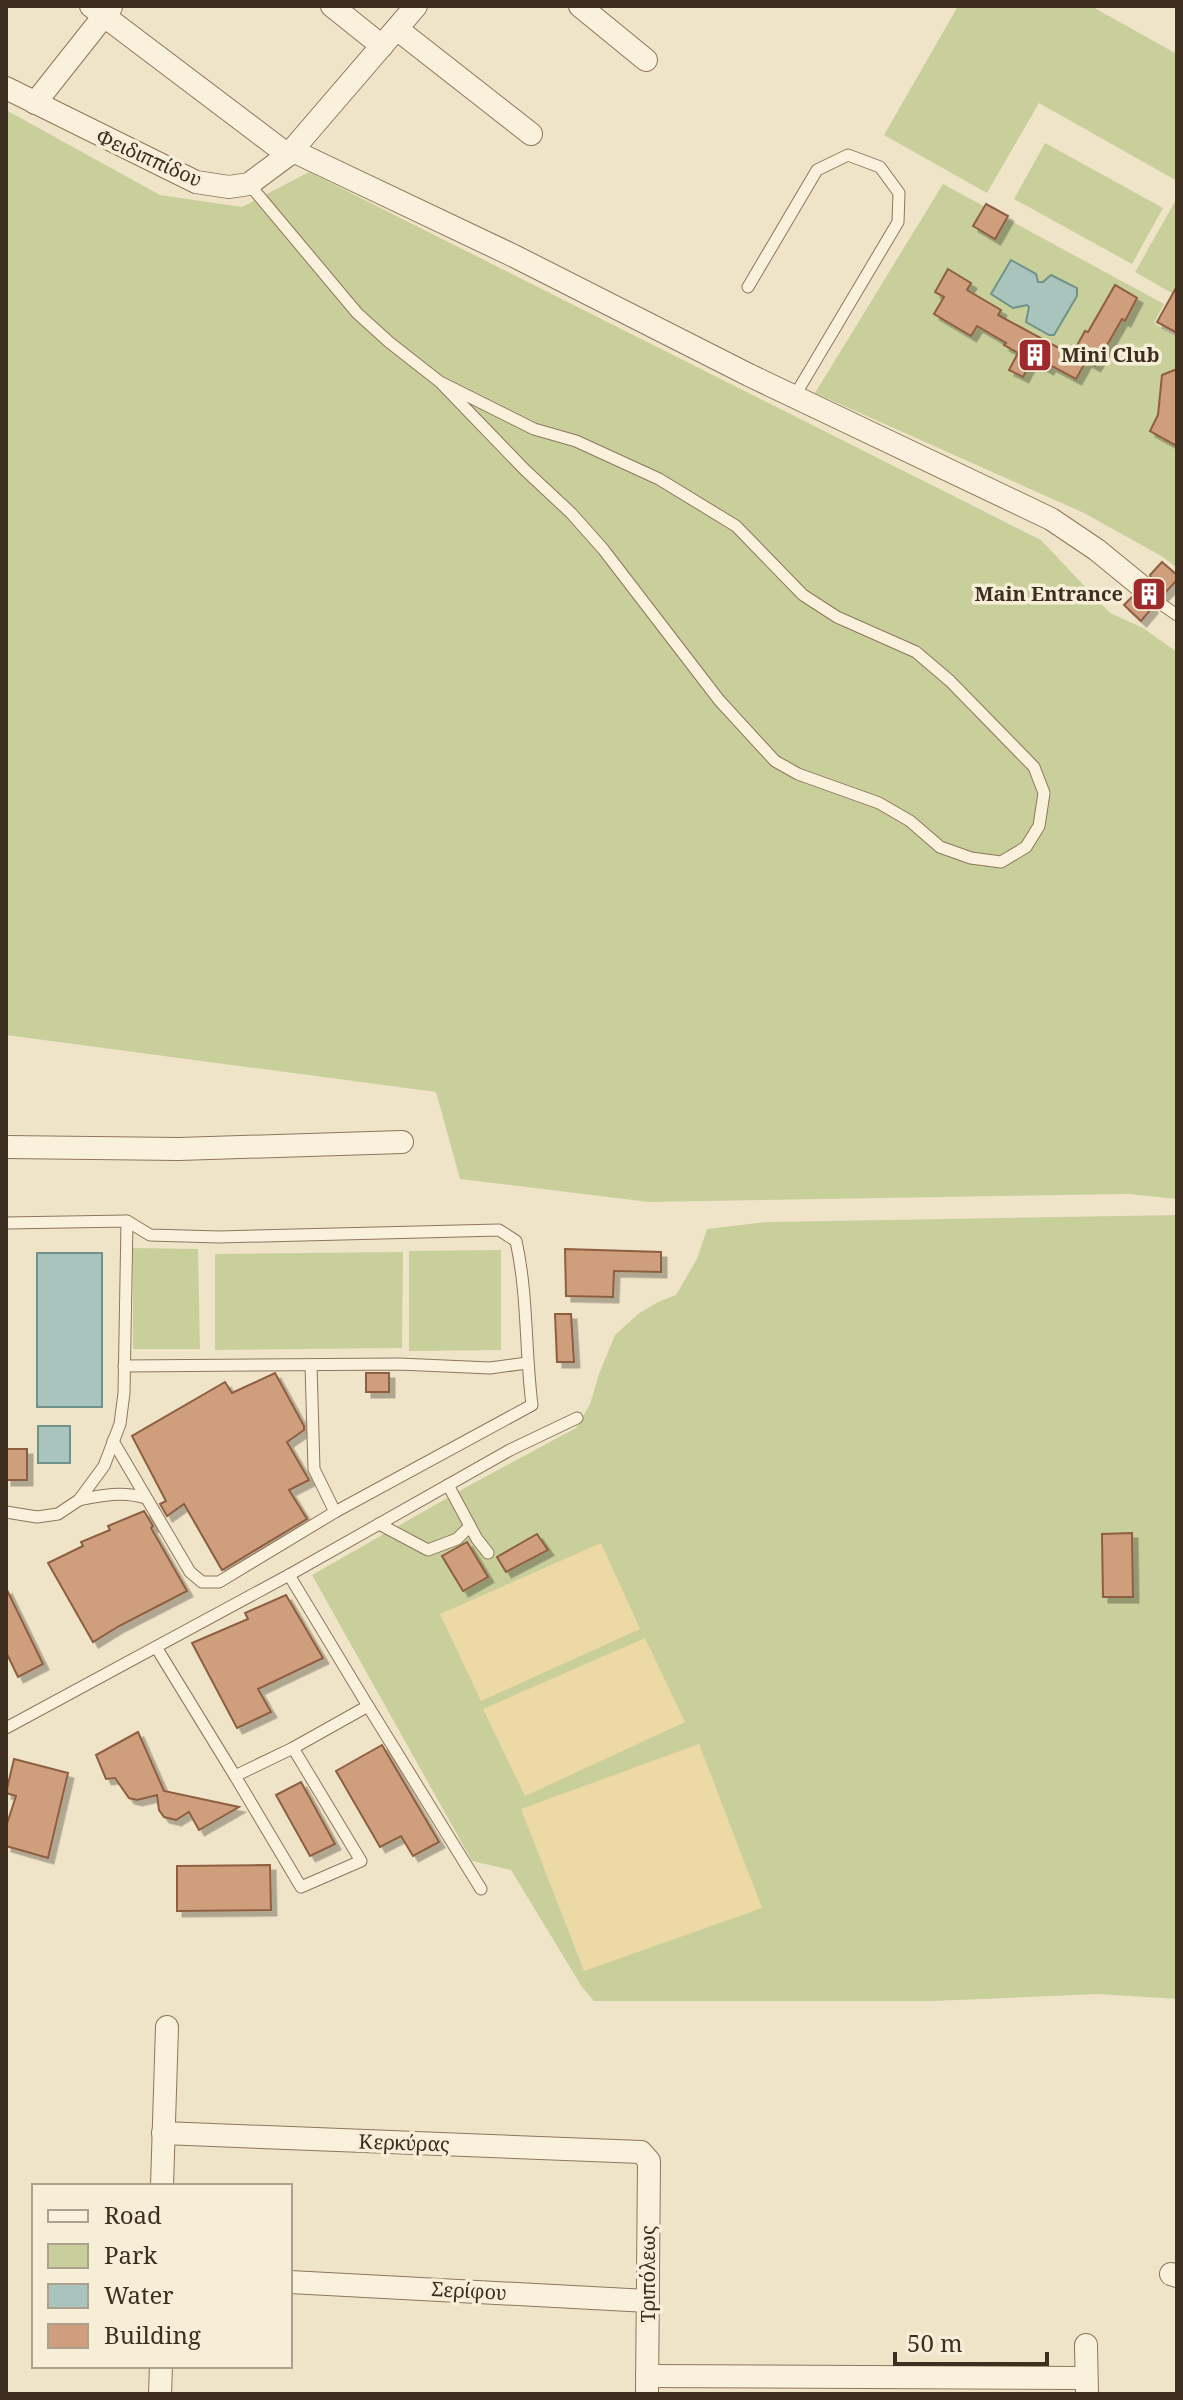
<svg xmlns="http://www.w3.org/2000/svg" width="1183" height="2400" viewBox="0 0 1183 2400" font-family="'Noto Serif',serif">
	<defs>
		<filter id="shadow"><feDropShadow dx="5.5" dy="5.5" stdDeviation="0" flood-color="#0004"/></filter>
	</defs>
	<rect width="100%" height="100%" fill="#f0e4c8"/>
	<g fill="#c9cf9b">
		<path d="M958,6H1091L1177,54V181L1039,103L987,193L884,135Z"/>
		<path d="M6,110L160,195L242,207L309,172L1041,540L1110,613L1143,628L1177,652V1199L1127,1194L649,1202L460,1179L436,1092L6,1035Z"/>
		<path d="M1045,143L1163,208L1132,264L1014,199Z"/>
		<path d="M943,184L1164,304L1154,323L1177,337V568L1163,557L1084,513L815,393Z"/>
		<path d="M1177,198V296L1135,272Z"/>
		<path d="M1177,1215V1999L1098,1994L933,2001H594L582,1987L511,1870L472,1861L312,1575L470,1485L576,1428L590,1404L599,1374L615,1335L638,1314L658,1302L676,1295L697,1259L707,1229L767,1222Z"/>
		<path d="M133,1248L198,1249L200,1349H133Z"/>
		<path d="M501,1250V1350L409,1351V1251Z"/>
		<path d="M403,1252L402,1348L215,1350V1254Z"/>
	</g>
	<g fill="#ecd9a5">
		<path d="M601,1543L640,1629L481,1701L440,1614Z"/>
		<path d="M645,1638L685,1722L525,1796L483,1709Z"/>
		<path d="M699,1744L762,1908L584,1971L521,1809Z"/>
	</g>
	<g fill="#a9c4bc" stroke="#6f938a" stroke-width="2">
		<path d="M1011,260L1036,274L1038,282H1043L1051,275L1077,288V296L1054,335H1049L1026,322L1029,307L1027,305L1013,308L991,294Z"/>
		<rect x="37" y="1253" width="65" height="154"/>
		<rect x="38" y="1426" width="32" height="37"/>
	</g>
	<g fill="#cf9f7d" stroke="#8d5f41" stroke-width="2" filter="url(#shadow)">
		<path d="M986,204L1008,216L995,239L973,226Z"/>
		<path d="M948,269L971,283L967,290L1001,310L998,315L1068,353L1072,347L1075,349L1085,331L1088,332L1115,285L1137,298L1125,321L1122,319L1095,366L1086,361L1076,379L1050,365L1048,369L1032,360L1023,377L1009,370L1018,353L1004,345L1006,343L977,326L971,336L934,314L944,297L935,292Z"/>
		<path d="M1177,286V333L1157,322Z"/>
		<path d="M1177,369V446L1150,431L1158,415L1162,375Z"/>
		<path d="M1162,562L1177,575V580L1163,595L1158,594L1152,597L1150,602L1152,608L1141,621L1124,605L1132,597L1140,600L1151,595L1155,587L1150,575Z"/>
		<path d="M565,1249L661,1252V1272L614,1271L613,1297L566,1296Z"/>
		<path d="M555,1314H571L574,1362H557Z"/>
		<path d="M275,1373L304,1426V1430L287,1442L309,1480L289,1490L307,1519L222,1570L184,1504L167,1516L160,1504L166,1501L132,1436L225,1382L232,1393Z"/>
		<rect x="366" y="1373" width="23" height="19"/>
		<rect x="6" y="1449" width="21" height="31"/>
		<path d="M144,1511L153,1526L151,1528L187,1591L119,1626L93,1642L48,1563L83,1546L81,1542L110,1530L108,1526Z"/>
		<path d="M1132,1533L1133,1597H1103L1102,1534Z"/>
		<path d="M537,1534L548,1550L506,1572L497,1557Z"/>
		<path d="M467,1542L488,1577L463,1591L442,1556Z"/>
		<path d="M6,1588L43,1664L18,1677L6,1652Z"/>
		<path d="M286,1595L323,1658L258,1689L271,1712L237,1728L192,1643L248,1619L245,1613Z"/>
		<path d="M138,1732L164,1791L239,1807L199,1830L189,1812L176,1820L164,1817L159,1810L157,1795L137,1800L129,1798L115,1778L106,1779L96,1755Z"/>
		<path d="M382,1745L439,1842L413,1856L401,1836L380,1847L336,1771Z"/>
		<path d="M14,1759L68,1773L48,1858L6,1846V1827L16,1796L6,1793Z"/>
		<path d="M301,1782L335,1844L310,1856L276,1795Z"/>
		<path d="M270,1865L271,1910L177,1911V1866Z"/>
	</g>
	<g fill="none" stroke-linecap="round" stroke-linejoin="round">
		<g stroke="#8d765c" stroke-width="13">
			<g id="service">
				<path d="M249,184L357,313L389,342L440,382L525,470L571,513L603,549L719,700L775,761L798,774L879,803L910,821L940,847L971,858L1001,862L1026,847L1039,826L1044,793L1034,767L950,681L916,652L837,617L803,595L736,526L659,479L576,441L534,429L440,382"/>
				<path d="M748,287L817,170L848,155L880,167L899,193L898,222L794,397"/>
				<path d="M1158,602L1177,615"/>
				<path d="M6,1223L127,1221L150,1235L219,1237L499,1230L516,1241C528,1295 525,1350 532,1405L335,1512L314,1469L311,1365"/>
				<path d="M124,1366L399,1364L490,1368L527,1363"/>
				<path d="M113,1441L190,1572L202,1582H219L335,1512"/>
				<path d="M448,1485L477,1539L488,1553"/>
				<path d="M79,1500C102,1495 123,1491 146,1498"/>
				<path d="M6,1512L37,1517L58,1514L79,1500L104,1466L120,1424L124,1393L127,1221"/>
				<path d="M379,1524L428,1550L457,1539L470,1526"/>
				<path d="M156,1647L235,1776L293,1748L368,1706L289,1575"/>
				<path d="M368,1706L481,1889"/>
				<path d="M6,1728L289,1575L510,1450L577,1418"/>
				<path d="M235,1776L301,1887L361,1861L293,1748"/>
			</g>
		</g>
		<g stroke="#8d765c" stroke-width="24">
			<g id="minor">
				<path d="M91,6L288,155"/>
				<path d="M332,6L382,46"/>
				<path d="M580,6L646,60"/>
				<path d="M397,29L531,134"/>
				<path d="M6,88L196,182L229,187L249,184L288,155L416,6"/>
				<path d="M35,103L111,7"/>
				<path d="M293,151L514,256L749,375L1051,519L1097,550L1141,586"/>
				<path d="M6,1147L179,1149L402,1142"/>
				<path d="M163,2133L641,2152L649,2161L647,2394"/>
				<path d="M162,2186L167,2027"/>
				<path d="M1171,2274L1177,2276"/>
				<path d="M290,2282L648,2301"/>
				<path d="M1086,2345L1087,2394"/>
				<path d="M647,2376L1086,2378"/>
				<path d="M160,2394L161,2366"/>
			</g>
		</g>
		<use href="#service" stroke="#faf1dc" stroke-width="11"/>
		<use href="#minor" stroke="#faf1dc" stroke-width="22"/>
	</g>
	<defs>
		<g id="building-square" transform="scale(1.8)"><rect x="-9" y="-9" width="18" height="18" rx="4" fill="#9e2a2b" stroke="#f7eed8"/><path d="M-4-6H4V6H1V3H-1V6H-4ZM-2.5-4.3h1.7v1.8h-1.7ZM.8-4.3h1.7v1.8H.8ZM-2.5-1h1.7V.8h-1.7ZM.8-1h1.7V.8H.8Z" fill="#fff"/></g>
	</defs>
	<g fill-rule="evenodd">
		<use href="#building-square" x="1035" y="355"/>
		<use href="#building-square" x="1149" y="594"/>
	</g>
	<g text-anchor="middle" stroke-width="7" stroke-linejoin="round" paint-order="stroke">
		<g font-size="20" fill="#3d2e20" stroke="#f7eed8">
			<text transform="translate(149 158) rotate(24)" y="7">Φειδιππίδου</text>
			<text transform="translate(404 2143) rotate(2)" y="7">Κερκύρας</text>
			<text transform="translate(648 2274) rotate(-90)" y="7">Τριπόλεως</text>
			<text transform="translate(469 2291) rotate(3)" y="7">Σερίφου</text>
		</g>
		<g font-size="20" font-weight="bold" fill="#3d2e20" stroke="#f7eed8" text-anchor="start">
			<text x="1061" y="362">Mini Club</text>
			<text x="1123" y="601" text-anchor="end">Main Entrance</text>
		</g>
	</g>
	<rect width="1183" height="2400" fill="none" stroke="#3d2e20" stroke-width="16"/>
	<rect x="32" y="2184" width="260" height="184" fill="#f7eed8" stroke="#ada18e" stroke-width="2"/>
	<rect x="48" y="2210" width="40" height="12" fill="#faf1dc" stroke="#ada18e" stroke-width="2"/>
	<text x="104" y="2224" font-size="24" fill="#3d2e20">Road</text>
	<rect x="48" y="2244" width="40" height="24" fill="#c9cf9b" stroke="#ada18e" stroke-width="2"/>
	<text x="104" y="2264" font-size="24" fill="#3d2e20">Park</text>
	<rect x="48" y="2284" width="40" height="24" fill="#a9c4bc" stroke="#ada18e" stroke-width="2"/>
	<text x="104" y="2304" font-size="24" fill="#3d2e20">Water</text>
	<rect x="48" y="2324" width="40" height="24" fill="#cf9f7d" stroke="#ada18e" stroke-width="2"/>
	<text x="104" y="2344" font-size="24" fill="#3d2e20">Building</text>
	<path d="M895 2352v12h152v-12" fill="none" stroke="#3d2e20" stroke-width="4"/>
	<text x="907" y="2352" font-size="24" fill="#3d2e20" stroke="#f7eed8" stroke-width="6" paint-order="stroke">50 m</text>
</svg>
